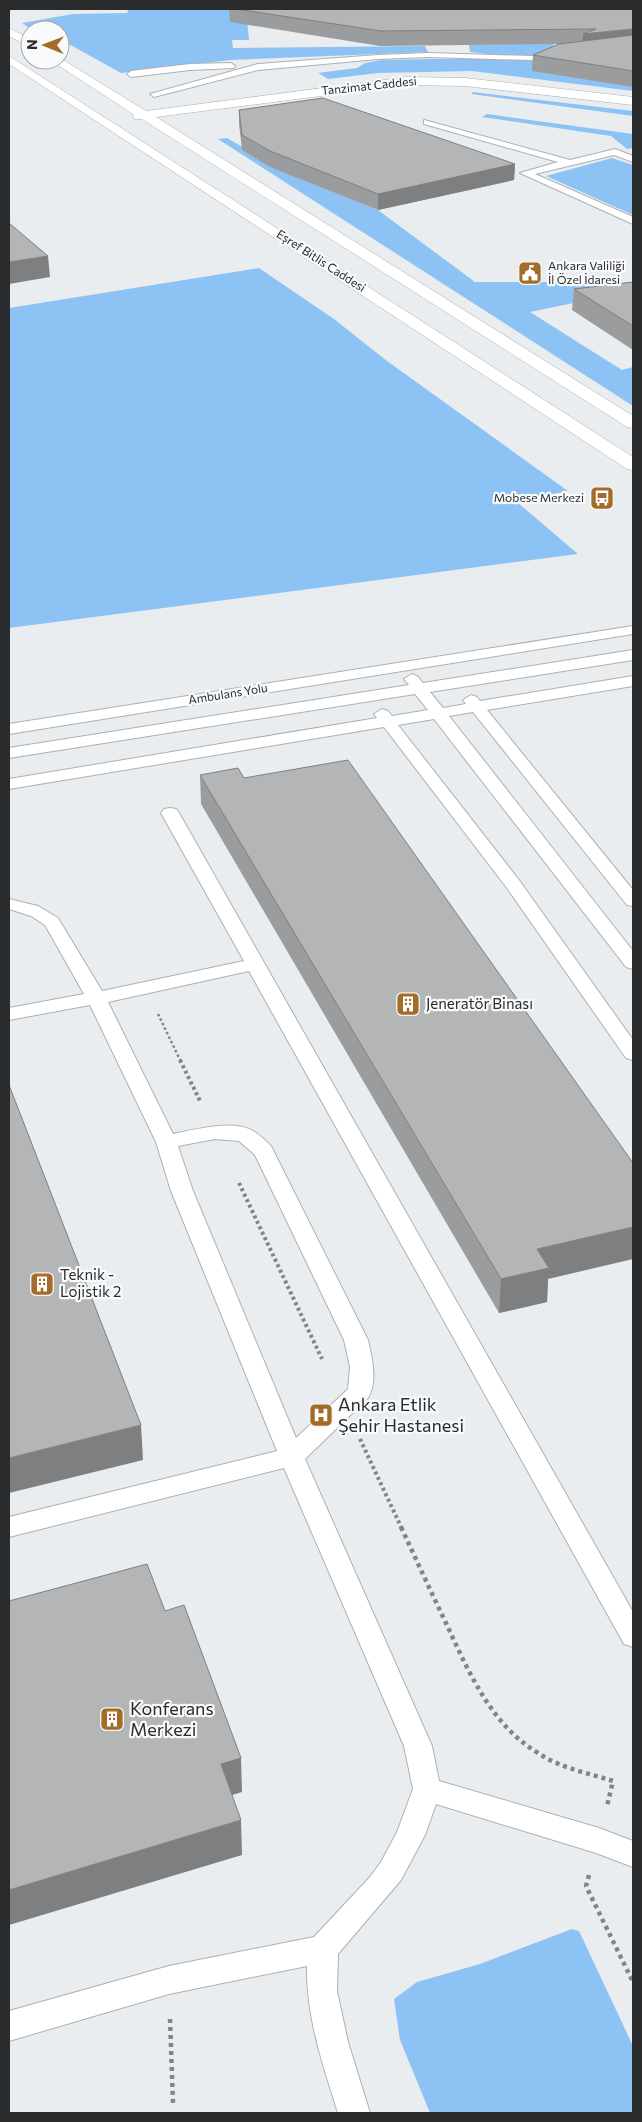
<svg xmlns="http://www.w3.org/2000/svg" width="642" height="2122" viewBox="0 0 642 2122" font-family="Commissioner,sans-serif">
	<rect width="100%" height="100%" fill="#eaedef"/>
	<g fill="#8dc3f4">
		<path d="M129,9H270H246L249,40H232L233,48L425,46L428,52L231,60L121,73L65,42H60V30H32L22,23L73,14L127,13Z"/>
		<path d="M554,43L552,50C528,60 496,55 470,52L469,45Z"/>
		<path d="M434,59H532L633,87V91L472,71L378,73L328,79L318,73L357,68L365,63L382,60Z"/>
		<path d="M473,92L633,111V116L471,94Z"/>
		<path d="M487,114L633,134V148L627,149L611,136L482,117Z"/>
		<path d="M309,135V182L378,210L475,282H591L627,292L530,312L622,370L633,367V406L218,139L227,138L241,146Z"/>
		<path d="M612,158L633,165V215L546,176Z"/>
		<path d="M259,268L334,319L387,361L568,491L517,502L578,554L9,628V308Z"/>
		<path d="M572,1929L579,1931L633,2046V2113H430L400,2040L394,1999L417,1982L480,1964Z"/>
	</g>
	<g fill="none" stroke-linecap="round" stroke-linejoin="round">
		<g stroke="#adb0b2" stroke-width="2">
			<g id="lane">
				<path d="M560,52L564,54L563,56L531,60L428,57L378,59L258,70L154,97L150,94L258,64L378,55L428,53L531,56Z"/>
				<path d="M231,63L235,66L234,68L190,70L131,77L127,74L131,71L190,64Z"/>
				<path d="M424,120L570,160L615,149L633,156V162L614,155L535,174L633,217V224L520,173L558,162L424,124Z"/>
				<path d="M633,626V634L9,734V724Z"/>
				<path d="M633,650V660L430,692L443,708L466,704L463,700L471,695L477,697L480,701L633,676V686L487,710L633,890V906L627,905L473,712L449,716L633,951V969L626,967L434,719L398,725L519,880L633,1040V1060L626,1058L507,888L384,727L9,789V779L377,718L374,714L382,709L388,711L392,716L428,710L415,694L9,758V748L409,685L404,679L412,674L417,676L423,683Z"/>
				<path d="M170,808L176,809L179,813L633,1612V1647L624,1644L249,971L108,1002L173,1134C193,1130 234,1119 253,1131C260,1135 266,1141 271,1146L368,1340C372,1358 378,1381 368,1398L305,1459L432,1746L439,1781L599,1828L633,1841V1867L596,1853L436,1804L425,1835L401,1880L338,1954L337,1991L348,2042L370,2113H338C323,2065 306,2017 307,1966L169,1994L9,2041V2011L169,1966L314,1937L370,1877L381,1862L397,1832L413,1789L404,1746L284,1468L9,1537V1517L277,1451L171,1191L156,1142L90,1005L9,1020V1008L84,994L45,925L31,916L9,909V899L38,906L58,918L102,991L244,961L161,813L164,809ZM215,1139L239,1141L255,1155L344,1340L350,1367L348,1389L296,1438L193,1191L178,1146Z"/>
			</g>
		</g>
		<g stroke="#adb0b2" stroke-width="1">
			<g id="secondary">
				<path d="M9,28L30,39V47L9,36Z"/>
				<path d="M9,56L633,457V470L627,469L9,64Z"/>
				<path d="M60,58L146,111L407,77L465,78L633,97V105L465,86L407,85L156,117L633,416V428L627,427L142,119H134L133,114L50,60H60Z"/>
			</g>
		</g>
		<path stroke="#828485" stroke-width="2.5" stroke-dasharray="2.5 2.5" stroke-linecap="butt" d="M158,1014L181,1062"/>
		<g stroke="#828485" stroke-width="4" stroke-dasharray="3 3" stroke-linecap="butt">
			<path d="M180,1060L201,1103"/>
			<path d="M239,1183L322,1359"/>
			<path d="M360,1439L402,1529"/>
		</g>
		<g stroke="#828485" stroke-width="4.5" stroke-dasharray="4 4" stroke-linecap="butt">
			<path d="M401,1527C416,1559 430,1590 445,1621C468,1670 490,1724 538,1753C560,1768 588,1773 613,1781L607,1806"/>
			<path d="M589,1875L586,1886L633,1982"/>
			<path d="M170,2019L173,2103"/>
		</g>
		<use href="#lane" fill="#fff" fill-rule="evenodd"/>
		<use href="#secondary" fill="#fff" fill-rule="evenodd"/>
	</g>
	<g fill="#9a9c9d">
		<path d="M229,9H633V87L532,71L533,55L560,44L380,46L230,22Z"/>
		<path d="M239,110L515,164L514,180L378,210L270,167L242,150L239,124Z"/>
		<path d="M633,282V350L572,310L574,289Z"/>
		<path d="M200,775L548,1279L547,1302L499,1313L201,804Z"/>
	</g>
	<g fill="#7d7f80">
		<path d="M633,29V38L582,49L583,34Z"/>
		<path d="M515,164L514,180L378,210V194Z"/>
		<path d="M48,256L50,277L9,284V262Z"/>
		<path d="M633,1227V1259L548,1279L547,1302L499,1313L501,1279L537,1249Z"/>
		<path d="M141,1425L143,1460L9,1493V1458Z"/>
		<path d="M241,1758L242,1792L222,1798L221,1764Z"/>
		<path d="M241,1820L242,1855L9,1925V1890Z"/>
	</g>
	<g fill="#b3b5b7" stroke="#7d7f80">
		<path d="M236,9H633V29L583,34L596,29L381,31Z"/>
		<path d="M633,35V71L533,55L559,44Z"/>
		<path d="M323,98L515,164L378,194L270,151L242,135L239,110Z"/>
		<path d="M9,223L48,256L9,262Z"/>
		<path d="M633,282V326L574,289Z"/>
		<path d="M348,760L633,1163V1227L537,1249L549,1268L501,1279L200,775L238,768L244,778Z"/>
		<path d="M9,1085L141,1425L9,1458Z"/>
		<path d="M147,1564L165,1611L184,1605L241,1758L221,1764L241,1820L9,1890V1601Z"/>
	</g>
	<defs>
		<g id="civic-square" transform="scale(1.25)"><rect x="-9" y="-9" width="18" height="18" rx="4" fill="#a46c29" stroke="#f8fafc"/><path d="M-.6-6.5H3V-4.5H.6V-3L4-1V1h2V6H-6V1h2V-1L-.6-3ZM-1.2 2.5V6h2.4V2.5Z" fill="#fff"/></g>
		<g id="bus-square" transform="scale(1.25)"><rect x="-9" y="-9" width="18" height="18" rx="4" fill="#a46c29" stroke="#f8fafc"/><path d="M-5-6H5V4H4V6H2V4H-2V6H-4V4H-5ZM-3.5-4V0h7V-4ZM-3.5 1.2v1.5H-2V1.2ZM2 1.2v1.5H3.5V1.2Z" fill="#fff"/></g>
		<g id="building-square" transform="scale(1.25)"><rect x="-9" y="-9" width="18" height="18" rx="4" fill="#a46c29" stroke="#f8fafc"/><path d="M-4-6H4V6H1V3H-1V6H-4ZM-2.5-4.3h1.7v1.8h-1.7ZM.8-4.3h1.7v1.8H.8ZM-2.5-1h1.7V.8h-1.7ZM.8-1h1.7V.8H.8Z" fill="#fff"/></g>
		<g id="hospital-square" transform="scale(1.25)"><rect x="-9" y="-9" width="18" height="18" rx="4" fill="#a46c29" stroke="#f8fafc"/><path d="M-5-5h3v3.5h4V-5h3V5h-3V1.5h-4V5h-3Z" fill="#fff"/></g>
	</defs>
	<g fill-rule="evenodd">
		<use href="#civic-square" x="530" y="273"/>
		<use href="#bus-square" x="602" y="498"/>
		<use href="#building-square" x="408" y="1004"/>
		<use href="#building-square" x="42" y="1284"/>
		<use href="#hospital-square" x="321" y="1415"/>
		<use href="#building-square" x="112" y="1719"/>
	</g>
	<g text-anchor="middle" stroke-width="4.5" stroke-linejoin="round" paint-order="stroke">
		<g font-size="12" fill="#2a2b2c" stroke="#f8fafc">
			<text transform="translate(369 86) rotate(-6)" y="4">Tanzimat Caddesi</text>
			<text transform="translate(321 261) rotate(33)" y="4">Eşref Bitlis Caddesi</text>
			<text transform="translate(228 694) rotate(-9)" y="4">Ambulans Yolu</text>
		</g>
		<g font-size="12" fill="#2a2b2c" stroke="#f8fafc" text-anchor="start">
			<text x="548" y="270">Ankara Valiliği<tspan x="548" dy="14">İl Özel İdaresi</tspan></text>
			<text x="584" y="502" text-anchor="end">Mobese Merkezi</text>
		</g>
		<g font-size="15" fill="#2a2b2c" stroke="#f8fafc" text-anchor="start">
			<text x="426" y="1009">Jeneratör Binası</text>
			<text x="60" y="1280">Teknik -<tspan x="60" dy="17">Lojistik 2</tspan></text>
		</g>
		<g font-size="18" fill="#2a2b2c" stroke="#f8fafc" text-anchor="start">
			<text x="338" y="1411">Ankara Etlik<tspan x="338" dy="21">Şehir Hastanesi</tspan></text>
			<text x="130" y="1715">Konferans<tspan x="130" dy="21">Merkezi</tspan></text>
		</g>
	</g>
	<rect width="642" height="2122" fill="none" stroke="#2a2b2c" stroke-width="20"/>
	<g transform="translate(45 45) rotate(271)"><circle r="24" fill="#f8fafc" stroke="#a6a7a9"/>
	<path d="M0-4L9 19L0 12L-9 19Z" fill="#a46c29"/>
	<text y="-8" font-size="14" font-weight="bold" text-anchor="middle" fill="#2a2b2c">N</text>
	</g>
</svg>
